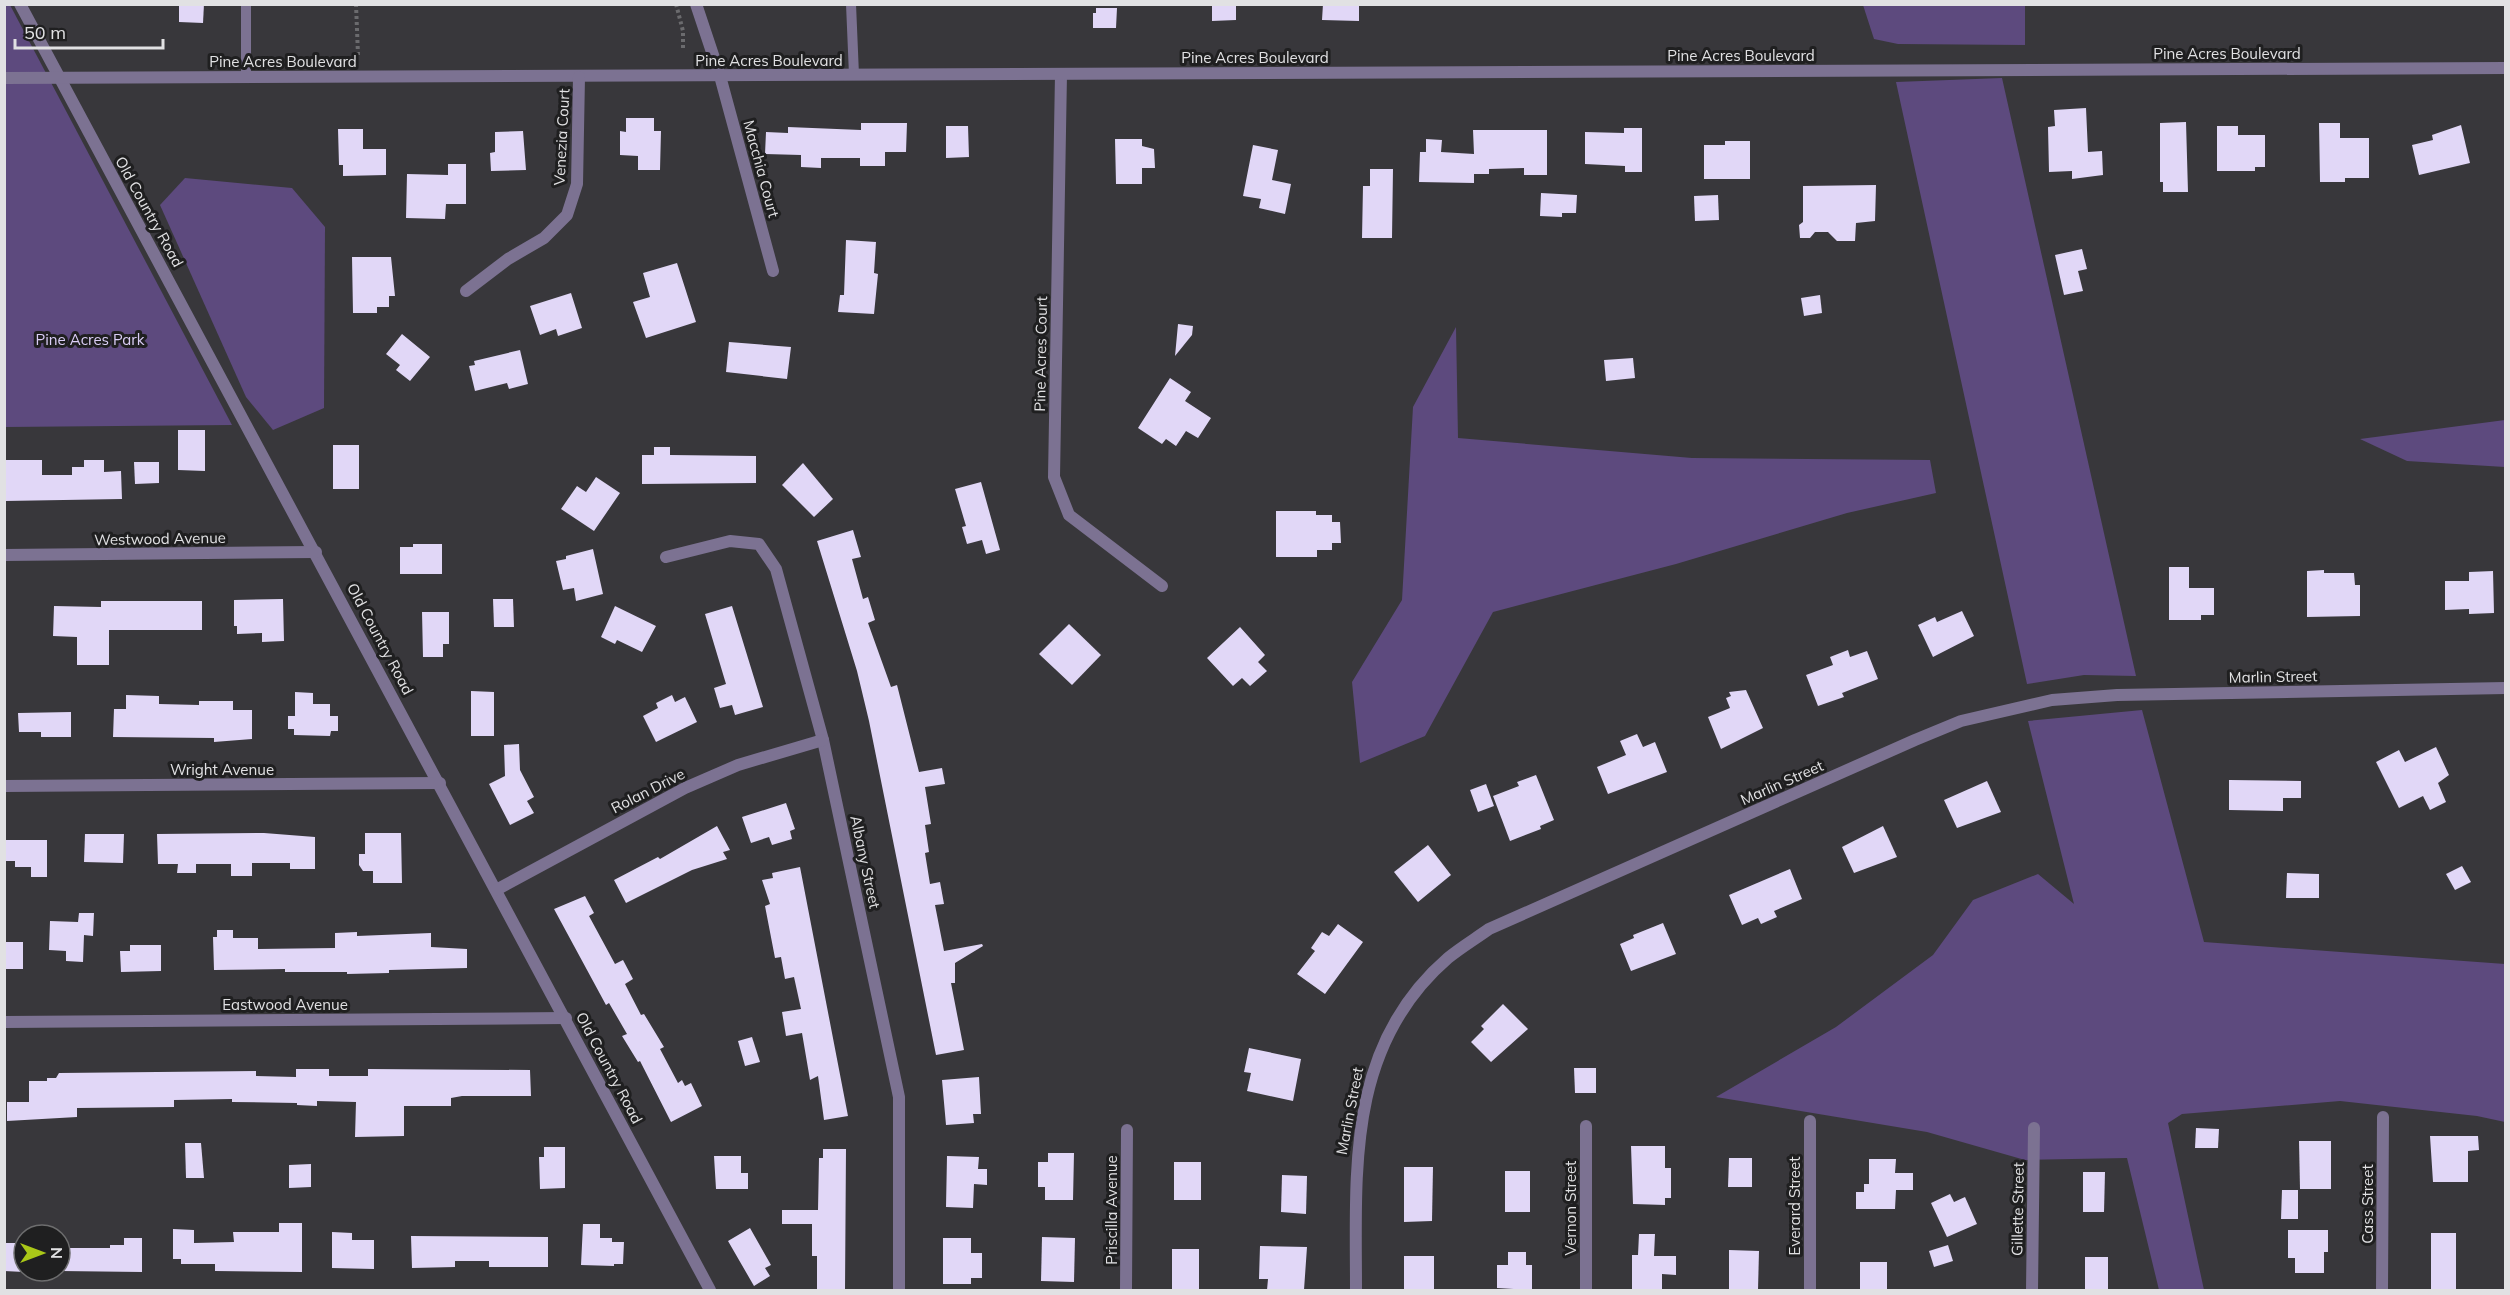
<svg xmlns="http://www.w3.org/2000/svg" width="2510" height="1295" viewBox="0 0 2510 1295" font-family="Mulish,sans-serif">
	<rect width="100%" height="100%" fill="#38373b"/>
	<g fill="#5d4a7e">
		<path d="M4,5H10L232,425L5,427Z"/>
		<path d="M1863,5H2025V45L1898,44L1874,39Z"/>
		<path d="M2002,78L2136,676L2084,675L2027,684L1896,82Z"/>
		<path d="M185,178L292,188L325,227L324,408L273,430L246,397L160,205Z"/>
		<path d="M1456,327L1458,438L1692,458L1930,460L1936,493L1847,513L1676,564L1493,612L1425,736L1360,763L1352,682L1402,600L1413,407Z"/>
		<path d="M2505,420V467L2407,461L2360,439Z"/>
		<path d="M2142,710L2204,942L2505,964V1122L2477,1116L2340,1101L2182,1114L2168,1123L2204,1290H2159L2127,1158L2025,1160L1927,1132L1716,1097L1836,1027L1933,955L1973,900L2038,874L2074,904L2028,721Z"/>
	</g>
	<g fill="#e1d7f7">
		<path d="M179,4H204L203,23L179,22Z"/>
		<path d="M1212,4H1236V20L1212,21Z"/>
		<path d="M1323,4H1359V21L1322,20Z"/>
		<path d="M1096,8H1117L1116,28H1093V13H1096Z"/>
		<path d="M2086,108L2088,152L2102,151L2103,175L2072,179V171L2049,172L2048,127L2055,126L2054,110Z"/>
		<path d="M626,118H654V131H661L660,170H638V156L620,155V131L626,132Z"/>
		<path d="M2186,122L2188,192H2163V182H2160V123Z"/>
		<path d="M861,123H907L906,152H885V166H860V158H821V168L801,167V155L765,154L766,132L788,133V127L861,130Z"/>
		<path d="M2319,123H2340V138H2369V178H2345V182H2320Z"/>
		<path d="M2461,125L2470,163L2419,175L2412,145L2433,140L2432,135Z"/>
		<path d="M946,126H968L969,157L946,158Z"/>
		<path d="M2217,126H2238V135H2265V167H2255V171H2217Z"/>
		<path d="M1624,128H1642V172H1625V166L1585,164V132L1624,133Z"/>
		<path d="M338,129H363V149H386V175L343,176V165H339Z"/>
		<path d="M1473,130H1547V175H1524V168L1489,169V174H1474V183L1419,182L1420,152H1426V139L1442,140L1441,152L1474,154Z"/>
		<path d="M523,131L526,170L491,171L490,153L495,152V132Z"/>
		<path d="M1115,139H1142V146L1154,149L1155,168H1142V184H1116Z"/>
		<path d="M1725,141H1750V179H1704V145H1725Z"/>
		<path d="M1253,145L1278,150L1272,180L1291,184L1285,214L1259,208L1261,199L1243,196Z"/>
		<path d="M448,164H466V204H446L445,219L406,218L407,174L448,175Z"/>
		<path d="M1370,169H1393L1392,238H1362L1363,186H1370Z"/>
		<path d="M1876,185L1875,221L1856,223L1855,241H1837L1828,232H1815L1810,238H1800L1799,225L1803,222V186Z"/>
		<path d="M1541,193L1577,195L1576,213H1562V217L1540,216Z"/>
		<path d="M1718,195L1719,220L1695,221L1694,196Z"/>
		<path d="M846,240L876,242L874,273L878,274L874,314L838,312L840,295H844Z"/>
		<path d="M2082,249L2087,269L2078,271L2083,291L2064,295L2055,255Z"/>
		<path d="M352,257H391L395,296H389V307H377V313H353Z"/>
		<path d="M677,263L696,322L646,338L633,302L650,297L643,273Z"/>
		<path d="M571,293L582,328L558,336L556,329L540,335L530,306Z"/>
		<path d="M1820,295L1822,313L1804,316L1801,298Z"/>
		<path d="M1178,324L1193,326L1192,335L1175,356Z"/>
		<path d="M402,334L430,357L410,381L396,370L400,365L386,354Z"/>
		<path d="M729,342L791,347L787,379L726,372Z"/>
		<path d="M520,350L528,384L509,389L507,383L475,391L469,366L475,365L474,361Z"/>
		<path d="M1633,358L1635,378L1606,381L1604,360Z"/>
		<path d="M1170,378L1191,392L1185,401L1211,418L1198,438L1186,431L1176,446L1166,439L1162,444L1138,428Z"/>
		<path d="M178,430H205V471L178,470Z"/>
		<rect x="333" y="445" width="26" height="44"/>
		<path d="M654,447H670V455L756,456V483L642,484V455H654Z"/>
		<path d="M6,460H42V475H72V467H84V460H104V472L121,471L122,499L5,501Z"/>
		<path d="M134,462H159V483L135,484Z"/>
		<path d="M803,463L833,499L814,517L782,485Z"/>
		<path d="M596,477L620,493L594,531L561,509L577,486L586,492Z"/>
		<path d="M981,482L1000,550L986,554L982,540L967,544L962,527L966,526L955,489Z"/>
		<path d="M1276,511H1316V515H1332V522H1340L1341,543H1332V550H1317V557H1276Z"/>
		<path d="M853,530L861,557L852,559L863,599L868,597L875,620L868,623L891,687L897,685L919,772L942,768L945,784L925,787L931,824L925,825L929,852L925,853L930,884L940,882L944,904L935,905L944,951L982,944L983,946L955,963V983H951L964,1050L936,1055L869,721L857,671L817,541Z"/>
		<path d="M413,544H442V574H400V547H413Z"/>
		<path d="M593,549L603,594L576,601L574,588L563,590L556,561L566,559V556Z"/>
		<path d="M2169,567H2189V588H2214V615H2201V620H2169Z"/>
		<path d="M2324,570V573H2354L2355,585H2360V616L2307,617V571Z"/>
		<path d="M2493,571L2494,613L2469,614V609L2445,610V581H2469V572Z"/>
		<path d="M283,599L284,641L262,642V633L237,634V626H234V600Z"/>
		<path d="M493,599H513L514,627H494Z"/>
		<path d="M101,601H202V630H109V665H77V637L53,636L54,606L101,607Z"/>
		<path d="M615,606L656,626L642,652L617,640L615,644L601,637Z"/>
		<path d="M732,606L763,707L735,715L732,705L720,708L714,688L726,684L705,614Z"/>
		<path d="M1962,611L1974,636L1933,657L1918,625L1935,617L1937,622Z"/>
		<path d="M422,612H449V644H443V657H423Z"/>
		<path d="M1069,624L1101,655L1072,685L1039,654Z"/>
		<path d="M1240,627L1265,655L1258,662L1267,671L1250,686L1242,678L1233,686L1207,658Z"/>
		<path d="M1848,650L1850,657L1867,651L1878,679L1842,693L1844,697L1818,706L1806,675L1833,665L1830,657Z"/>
		<path d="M1746,690L1763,728L1721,749L1708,717L1730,708L1726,698L1731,696L1729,692Z"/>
		<path d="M471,691L494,692V736H471Z"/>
		<path d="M295,692L313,693V704H330V716H338V731H331L330,736L294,735V729H288V716H295Z"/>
		<path d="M126,695L159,696V704L199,705V701H233V710H252V739L214,742V738L113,737L114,709H126Z"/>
		<path d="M672,695L675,702L685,697L697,722L656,742L643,716L658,708L656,703Z"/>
		<path d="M71,712V737H41V732H19L18,713Z"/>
		<path d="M1637,734L1643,747L1655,742L1667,772L1608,794L1597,767L1626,755L1620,741Z"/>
		<path d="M519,744L520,770L534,797L527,801L534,813L510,825L489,784L505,776L504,745Z"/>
		<path d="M2436,747L2449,775L2438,783L2446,802L2430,810L2423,796L2399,808L2376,762L2399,750L2405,762Z"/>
		<path d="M1536,775L1554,820L1540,826L1541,829L1510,841L1493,796L1519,786L1517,782Z"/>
		<path d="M2229,780L2301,781V798H2283V811L2229,810Z"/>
		<path d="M1987,781L2001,812L1957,828L1944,800Z"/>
		<path d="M1486,784L1494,806L1478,812L1470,790Z"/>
		<path d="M786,803L795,829L790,831L792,839L772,845L769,837L751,843L742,817Z"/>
		<path d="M717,826L730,850L723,852L727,859L692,870L626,903L614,880L658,857L660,859Z"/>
		<path d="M1883,826L1897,857L1854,873L1842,847Z"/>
		<path d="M264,833L315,837V869H290V863H252V876H231V864H196V873H177L178,864H158L157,834Z"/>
		<path d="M365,833H401L402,883H373V871H363L359,865V854H365Z"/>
		<path d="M85,834H124L123,863L84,862Z"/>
		<path d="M6,840H47V877H31V867H15V861H6Z"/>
		<path d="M1428,845L1451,875L1418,902L1394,872Z"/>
		<path d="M2462,866L2471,882L2455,890L2446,874Z"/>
		<path d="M800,867L848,1116L824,1120L818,1076L810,1080L802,1033L786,1036L782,1012L801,1009L794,977L785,979L781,957L775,958L765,906L770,904L762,880L773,878L772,873Z"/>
		<path d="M1790,869L1802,899L1774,911L1777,917L1761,924L1758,918L1742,925L1729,895Z"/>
		<path d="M2287,873L2319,874V898H2286Z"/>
		<path d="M585,896L594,913L589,916L615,964L623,960L633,979L625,984L641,1015L644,1014L664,1047L660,1049L678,1083L682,1080L685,1086L691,1083L702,1106L671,1122L640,1061L638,1062L622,1036L627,1034L609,1003L606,1005L554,909Z"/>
		<path d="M79,913H94L93,936L84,935L83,962L66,961V951L49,950L50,921L78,922Z"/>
		<path d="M1663,923L1676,954L1631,971L1620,944L1634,938L1633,935Z"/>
		<path d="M1338,924L1363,942L1325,994L1297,974L1315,951L1311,948L1322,932L1329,936Z"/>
		<path d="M217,930H233V938H258V949L335,948V933L357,932V936L431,933V947L467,949V968L389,970V973L347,974V972H285V969L214,970L213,937H217Z"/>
		<rect x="4" y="942" width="19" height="27"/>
		<path d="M130,945H161V971L121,972L120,951H130Z"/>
		<path d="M1503,1004L1528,1029L1491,1062L1471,1042L1484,1029L1481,1026Z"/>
		<path d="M752,1037L760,1062L745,1066L738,1041Z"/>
		<path d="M1249,1048L1301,1059L1293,1101L1247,1091L1251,1073L1244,1072Z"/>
		<path d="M1574,1068H1596V1093H1575Z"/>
		<path d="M296,1069H329V1076H368V1069L530,1070L531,1096H462L451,1098V1106H404V1136L355,1137L356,1102L317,1101V1106L297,1105V1103L232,1102V1099L174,1100V1107L77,1108V1117L7,1121V1102H29V1081H47V1078H56L59,1073L256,1071V1076L296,1077Z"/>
		<path d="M979,1077L981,1114H973L974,1123L946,1125L942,1080Z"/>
		<path d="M2196,1128L2219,1129L2218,1148H2195Z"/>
		<path d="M2430,1136H2478L2479,1150L2468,1151V1182H2433Z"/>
		<path d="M2299,1141H2331V1189H2300Z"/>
		<path d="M185,1143H201L204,1178H186Z"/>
		<path d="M1631,1146H1665V1168H1671V1198H1665V1205L1633,1204Z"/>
		<path d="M544,1147H565V1188L540,1189L539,1157H544Z"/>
		<path d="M823,1149H846L845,1290H817V1256H812V1224H782V1210H818L819,1158H823Z"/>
		<path d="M1048,1153H1074L1073,1200H1045V1187H1038V1162H1048Z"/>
		<path d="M714,1156H741V1173H748V1189H716Z"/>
		<path d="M947,1156L979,1157L978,1169H987V1185L974,1184L973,1208L946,1207Z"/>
		<path d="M1729,1158H1752V1187H1728Z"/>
		<path d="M1869,1159H1896L1895,1173H1913V1190H1896L1895,1209H1856V1192H1864V1184H1869Z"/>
		<rect x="1174" y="1162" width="27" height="38"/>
		<path d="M311,1164V1187L289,1188V1165Z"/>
		<path d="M1404,1167H1433L1432,1221L1404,1222Z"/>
		<rect x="1505" y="1171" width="25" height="41"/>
		<path d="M2083,1172H2105L2104,1212H2083Z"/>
		<path d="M1282,1175L1307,1176L1306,1214L1281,1212Z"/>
		<path d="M2282,1190H2298V1219H2281Z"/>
		<path d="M1950,1194L1954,1202L1965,1197L1977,1224L1947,1237L1931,1203Z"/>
		<path d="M279,1223H302V1272L215,1271V1264H181V1259H173V1229L194,1230V1243L234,1242L233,1232H279Z"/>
		<path d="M583,1224H600V1238H612V1242H624L623,1264H614V1266L581,1265Z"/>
		<path d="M750,1228L771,1265L765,1268L770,1276L754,1286L728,1241Z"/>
		<path d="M2288,1230H2328V1252H2324V1273H2295V1258H2288Z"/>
		<path d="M332,1232L352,1233V1240H374V1269L332,1268Z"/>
		<rect x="2431" y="1233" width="25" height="57"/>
		<path d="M1639,1234H1655L1654,1256H1676V1275L1662,1274V1290H1632V1255H1638Z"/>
		<path d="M411,1236L548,1237V1267H489V1261H455V1267L412,1268Z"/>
		<path d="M1042,1237L1075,1238L1074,1282L1041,1281Z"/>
		<path d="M124,1238H142V1272L60,1271V1248H110V1245H124Z"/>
		<path d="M943,1238H971V1253H982V1278H971V1284H943Z"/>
		<path d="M4,1243H24V1272L4,1271Z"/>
		<path d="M1948,1245L1953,1261L1934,1267L1929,1251Z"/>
		<path d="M1260,1246L1307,1247L1304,1290H1267L1268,1279H1259Z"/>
		<rect x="1172" y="1249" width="27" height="41"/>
		<path d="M1729,1250L1759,1251L1758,1290H1729Z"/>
		<path d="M1508,1252H1526V1265H1532V1290L1497,1288V1265H1508Z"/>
		<rect x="1404" y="1256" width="30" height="34"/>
		<rect x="2085" y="1257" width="23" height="33"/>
		<rect x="1860" y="1262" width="27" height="28"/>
	</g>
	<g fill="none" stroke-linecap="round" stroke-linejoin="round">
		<g stroke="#6b6b6e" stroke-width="4" stroke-dasharray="3 3" stroke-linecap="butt">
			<path d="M356,4L358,55"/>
			<path d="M676,4L683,31V48"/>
		</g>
		<g stroke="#7c7292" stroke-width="10">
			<path d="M851,4L854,75"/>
			<path d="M246,77V4"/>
		</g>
		<g stroke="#7c7292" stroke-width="12">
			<path d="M20,4L710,1290"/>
			<path d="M696,4L720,76L773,271"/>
			<path d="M1061,74L1054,477L1069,515L1162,586"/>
			<path d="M4,78L2506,68"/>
			<path d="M466,291L508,259L544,238L567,215L577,184L579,77"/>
			<path d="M4,555L316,552"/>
			<path d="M666,557L730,541L759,544L776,569L823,740L899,1097V1290"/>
			<path d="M4,786L440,783"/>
			<path d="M496,890L685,788L738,765L823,740"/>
			<path d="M4,1022L566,1018"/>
			<path d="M1126,1290L1127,1130"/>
			<path d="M1356,1290C1356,1170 1346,1046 1448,958C1460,948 1475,939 1489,929L1915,740L1961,721L2052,700L2117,695L2506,688"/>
			<path d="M1586,1290V1126"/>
			<path d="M1810,1290V1121"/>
			<path d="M2032,1290L2034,1128"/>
			<path d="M2382,1290L2383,1117"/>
		</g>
	</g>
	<g text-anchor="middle" stroke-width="6" stroke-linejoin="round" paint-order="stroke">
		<g font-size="15" fill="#e1e1e3" stroke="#1f1f20">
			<text x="2227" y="59">Pine Acres Boulevard</text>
			<text x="1741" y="61">Pine Acres Boulevard</text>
			<text x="1255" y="63">Pine Acres Boulevard</text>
			<text x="769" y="66">Pine Acres Boulevard</text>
			<text x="283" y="67">Pine Acres Boulevard</text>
			<text transform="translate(562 137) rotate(-87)" y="5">Venezia Court</text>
			<text transform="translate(761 169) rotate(75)" y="5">Macchia Court</text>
			<text transform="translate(149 212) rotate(61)" y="5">Old Country Road</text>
			<text transform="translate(1041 354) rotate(-89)" y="5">Pine Acres Court</text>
			<text transform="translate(160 539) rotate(-1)" y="5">Westwood Avenue</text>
			<text transform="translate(380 639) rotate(62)" y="5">Old Country Road</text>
			<text transform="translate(2273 677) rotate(-1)" y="5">Marlin Street</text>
			<text x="222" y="775">Wright Avenue</text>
			<text transform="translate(1782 783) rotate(-24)" y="5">Marlin Street</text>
			<text transform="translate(648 791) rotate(-27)" y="5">Rolan Drive</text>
			<text transform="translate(865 862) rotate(78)" y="5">Albany Street</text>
			<text x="285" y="1010">Eastwood Avenue</text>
			<text transform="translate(609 1068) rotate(62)" y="5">Old Country Road</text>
			<text transform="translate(1350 1111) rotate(-79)" y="5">Marlin Street</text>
			<text transform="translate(2368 1204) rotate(-90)" y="5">Cass Street</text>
			<text transform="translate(1795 1206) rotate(-90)" y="5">Everard Street</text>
			<text transform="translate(1571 1208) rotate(-90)" y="5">Vernon Street</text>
			<text transform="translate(2018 1209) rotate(-89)" y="5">Gillette Street</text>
			<text transform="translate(1112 1210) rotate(-90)" y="5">Priscilla Avenue</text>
		</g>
		<g font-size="15" fill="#dbcef7" stroke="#1f1f20">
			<text x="90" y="345">Pine Acres Park</text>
		</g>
	</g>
	<rect width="2510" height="1295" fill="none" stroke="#e1e1e3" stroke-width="12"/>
	<g transform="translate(42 1253) rotate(90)"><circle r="28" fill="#1f1f20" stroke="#6d6d6e" stroke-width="1.5"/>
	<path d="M0-4.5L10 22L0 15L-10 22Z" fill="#aac718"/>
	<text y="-9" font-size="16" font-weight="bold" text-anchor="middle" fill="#e1e1e3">N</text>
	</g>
	<path d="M15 39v9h148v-9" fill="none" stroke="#e1e1e3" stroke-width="3"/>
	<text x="24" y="39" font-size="18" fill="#e1e1e3" stroke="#1f1f20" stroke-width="4.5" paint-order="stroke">50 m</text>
</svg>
